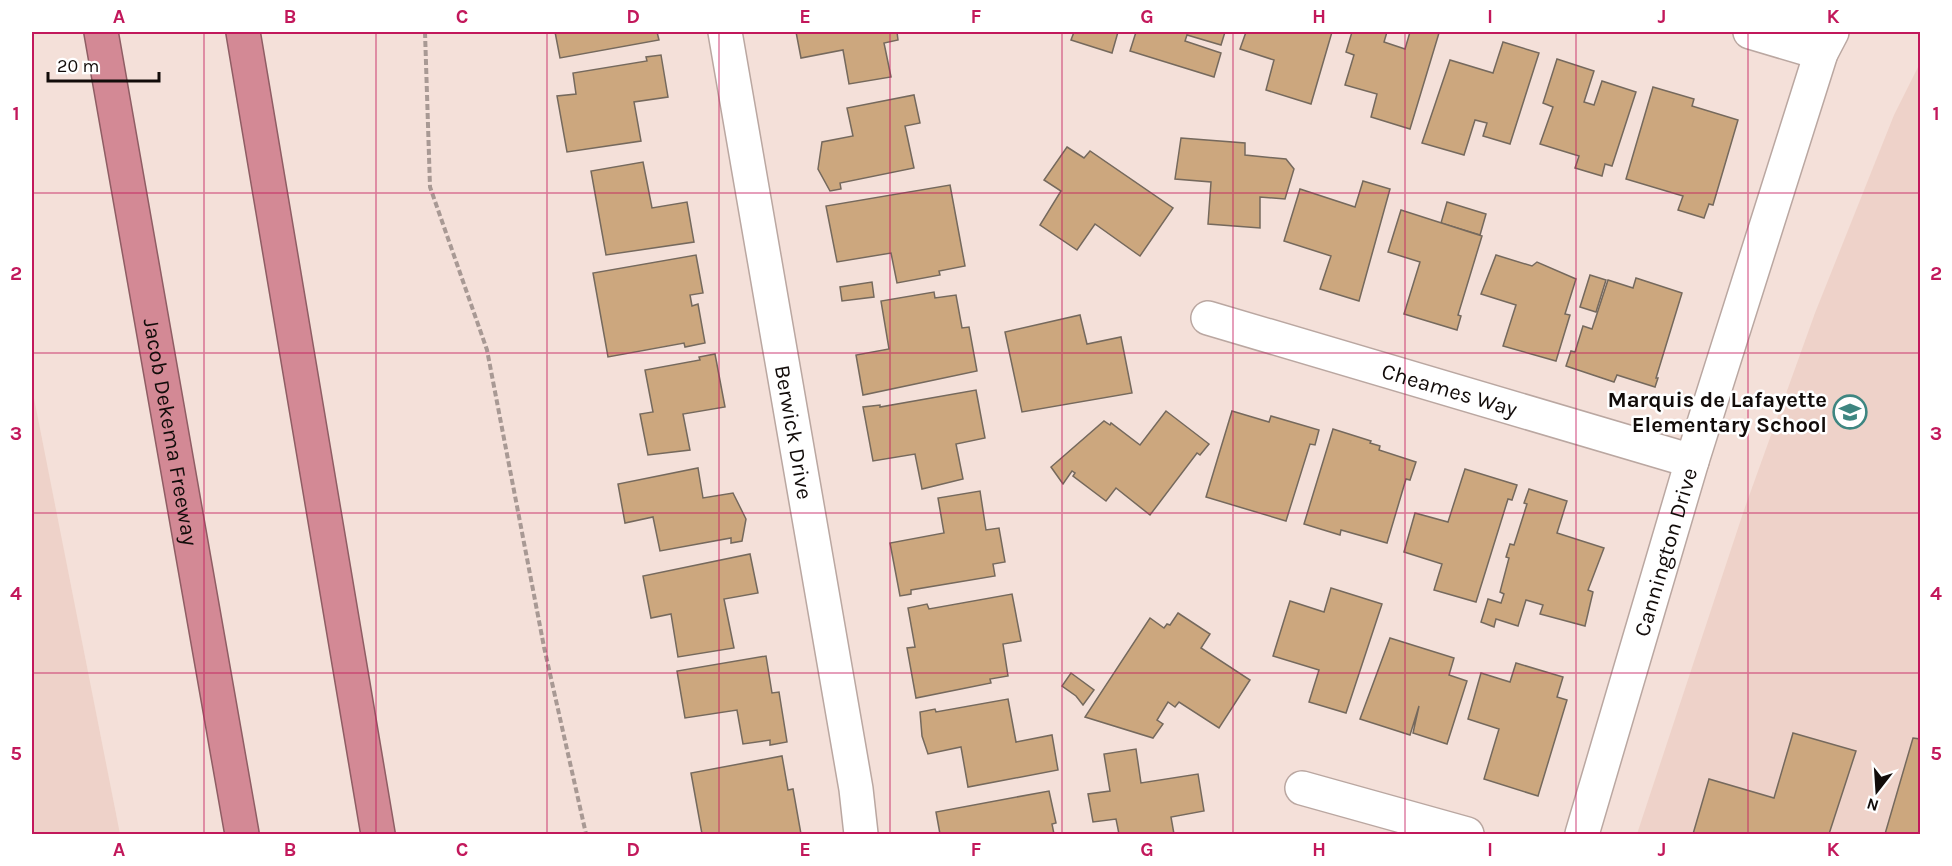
<svg xmlns="http://www.w3.org/2000/svg" width="1952" height="866" viewBox="0 0 1952 866" font-family="Karla,sans-serif">
	<rect width="100%" height="100%" fill="#f4e0d9"/>
	<g fill="#eed2c9">
		<path d="M1920,63V834H1637L1744,510L1815,313L1894,115Z"/>
		<path d="M32,388L120,834H32Z"/>
	</g>
	<g fill="#cca77e" stroke="#75695d" stroke-width="1.5">
		<path d="M555,32H657L659,40L560,58Z"/>
		<path d="M796,32H897L898,40L884,43L891,77L849,84L843,50L801,58Z"/>
		<path d="M1074,32H1118L1112,53L1071,40Z"/>
		<path d="M1136,32H1225L1221,45L1187,35L1185,41L1221,53L1214,77L1130,51Z"/>
		<path d="M1246,32H1332L1311,104L1266,90L1274,60L1240,49Z"/>
		<path d="M1352,32H1387L1384,42L1405,49L1410,32L1439,33L1410,129L1371,117L1377,94L1345,85L1354,55L1346,52Z"/>
		<path d="M1503,42L1539,53L1510,144L1483,136L1487,123L1475,120L1464,155L1422,143L1450,60L1493,73Z"/>
		<path d="M661,55L668,97L634,102L641,141L567,152L557,96L576,94L573,73L647,61L646,57Z"/>
		<path d="M1557,59L1594,71L1584,102L1594,105L1602,81L1636,92L1612,166L1605,164L1602,176L1575,168L1579,156L1540,144L1553,107L1543,103Z"/>
		<path d="M1653,87L1694,99L1692,106L1738,120L1713,205L1709,204L1704,218L1678,210L1683,196L1626,179Z"/>
		<path d="M914,95L920,123L905,126L914,168L840,183L841,189L830,191L818,169L822,142L853,136L847,108Z"/>
		<path d="M1181,138L1245,143V155L1286,159L1294,169L1285,199L1260,197V228L1208,224L1211,182L1175,179Z"/>
		<path d="M1067,147L1084,158L1090,151L1173,208L1140,256L1095,224L1077,250L1040,225L1061,191L1044,180Z"/>
		<path d="M643,162L652,208L687,202L694,242L606,255L591,171Z"/>
		<path d="M1363,181L1390,189L1359,301L1320,289L1331,256L1284,241L1300,189L1355,207Z"/>
		<path d="M950,185L965,266L939,271L940,275L897,283L891,253L837,262L826,206Z"/>
		<path d="M1447,202L1486,214L1480,235L1441,223Z"/>
		<path d="M1401,210L1482,236L1458,315L1461,316L1457,330L1404,314L1420,262L1388,252Z"/>
		<path d="M696,255L703,293L690,295L692,306L698,304L705,343L685,347L684,343L608,357L593,273Z"/>
		<path d="M1496,255L1532,266L1537,262L1576,279L1565,314L1570,315L1556,361L1503,346L1516,305L1481,294Z"/>
		<path d="M1590,275L1606,280L1596,312L1580,307Z"/>
		<path d="M1636,278L1682,293L1656,378H1658L1655,387L1617,375L1614,382L1566,366L1571,351L1575,352L1583,326L1592,329L1608,280L1633,288Z"/>
		<path d="M872,282L874,297L842,301L840,287Z"/>
		<path d="M934,292L935,298L956,295L962,328L969,327L977,371L863,395L856,355L889,349L881,301Z"/>
		<path d="M1080,315L1087,344L1121,337L1132,393L1022,412L1005,332Z"/>
		<path d="M715,354L725,407L683,414L690,450L648,455L640,414L653,412L645,370L700,360L699,357Z"/>
		<path d="M976,390L985,438L956,444L963,479L922,489L915,454L873,461L863,407L880,405V407Z"/>
		<path d="M1166,411L1209,444L1200,455L1197,453L1150,515L1116,488L1106,501L1073,476L1075,473L1072,471L1063,484L1051,467L1104,421L1110,425L1111,423L1140,445Z"/>
		<path d="M1232,411L1269,422L1271,416L1319,430L1315,445L1310,444L1286,521L1206,497Z"/>
		<path d="M1333,429L1371,441L1370,443L1380,446L1379,450L1416,462L1410,480L1406,479L1387,543L1341,530L1340,535L1304,524Z"/>
		<path d="M698,468L703,498L733,493L746,519L742,541L731,543V538L660,551L653,517L625,523L618,484Z"/>
		<path d="M1465,469L1517,485L1512,500L1508,499L1476,602L1434,590L1442,564L1404,552L1415,513L1448,522Z"/>
		<path d="M1529,489L1567,501L1557,533L1604,548L1588,590L1593,592L1585,626L1540,614L1543,605L1526,600L1518,626L1496,619L1494,627L1481,622L1488,599L1501,603L1504,594L1500,592L1509,558L1506,557L1510,544L1514,545L1527,504L1524,503Z"/>
		<path d="M980,491L986,530L999,528L1005,562L993,564L995,576L911,590V594L900,596L890,543L944,533L938,498Z"/>
		<path d="M750,554L758,593L724,599L734,648L678,657L671,614L651,618L643,576Z"/>
		<path d="M1331,588L1382,604L1346,713L1309,702L1319,670L1273,656L1290,601L1324,612Z"/>
		<path d="M1012,594L1021,641L1003,644L1008,676L990,679L991,683L916,698L907,648L915,647L908,608L927,604L929,609Z"/>
		<path d="M1178,613L1210,634L1201,648L1250,680L1219,728L1179,702L1175,707L1168,702L1157,720L1163,724L1153,738L1085,717L1150,618L1164,628L1167,624L1170,625Z"/>
		<path d="M1390,638L1454,658L1449,675L1467,681L1447,744L1413,733L1419,706L1410,735L1360,719Z"/>
		<path d="M766,656L772,693L779,692L787,742L770,745V740L743,744L737,710L685,718L677,671Z"/>
		<path d="M1516,663L1563,677L1557,697L1567,700L1538,796L1484,779L1499,729L1468,719L1481,673L1510,682Z"/>
		<path d="M1071,673L1094,690L1083,705L1076,696L1062,686Z"/>
		<path d="M1008,699L1016,742L1052,735L1058,770L968,787L961,747L928,754L922,736L920,712L935,709L936,712Z"/>
		<path d="M1793,733L1856,751L1829,834H1693L1709,779L1774,798Z"/>
		<path d="M1913,738L1920,739V834H1885Z"/>
		<path d="M1136,749L1141,783L1198,774L1204,811L1171,817L1174,834H1119L1116,819L1093,822L1088,794L1110,791L1104,754Z"/>
		<path d="M782,756L788,790L793,789L801,834H702L691,773Z"/>
		<path d="M1049,791L1056,823L1052,824L1054,834H940L936,812Z"/>
	</g>
	<g fill="none" stroke-linecap="round" stroke-linejoin="round">
		<g stroke="#baa7a1" stroke-width="36">
			<g id="minor">
				<path id="s1" d="M725,32L856,789L861,834"/>
				<path d="M1750,32L1821,53"/>
				<path id="s2" d="M1208,318L1692,461"/>
				<path d="M1302,788L1467,834"/>
				<path id="s3" d="M1582,834L1692,461L1821,53L1832,32"/>
			</g>
		</g>
		<g stroke="#8f5d64" stroke-width="36">
			<g id="highway">
				<path id="s4" d="M101,32L242,834"/>
				<path d="M243,32L378,834"/>
			</g>
		</g>
		<path stroke="#a89994" stroke-width="4" stroke-dasharray="6 3" stroke-linecap="butt" d="M425,32L430,187L487,350L544,647L586,834"/>
		<use href="#minor" stroke="#fff" stroke-width="33"/>
		<use href="#highway" stroke="#d38995" stroke-width="33"/>
	</g>
	<path fill="none" stroke="#c2185b" stroke-width="1.5" stroke-opacity="0.55" d="M204,32V834M376,32V834M547,32V834M719,32V834M890,32V834M1062,32V834M1233,32V834M1405,32V834M1576,32V834M1748,32V834M32,193H1920M32,353H1920M32,513H1920M32,673H1920"/>
	<defs>
		<g id="school-ring" transform="scale(1.725)"><circle r="9.5" fill="#fff" stroke="#3e8681" stroke-width="1.5"/><path d="M0-5L7-2L0 1L-7-2ZM-4 1L0 2.5L4 1V4Q0 6-4 4Z" fill="#3e8681"/></g>
	</defs>
	<g fill-rule="evenodd">
		<use href="#school-ring" x="1850" y="412"/>
	</g>
	<g text-anchor="middle" stroke-width="5" stroke-linejoin="round" paint-order="stroke">
		<g font-size="22" fill="#120c0a" stroke="#fff">
			<text dy="8" stroke="none"><textPath href="#s2" startOffset="252">Cheames Way</textPath></text>
			<text dy="8" stroke="none"><textPath href="#s4" startOffset="406">Jacob Dekema Freeway</textPath></text>
			<text dy="8" stroke="none"><textPath href="#s1" startOffset="406">Berwick Drive</textPath></text>
			<text dy="8" stroke="none"><textPath href="#s3" startOffset="294">Cannington Drive</textPath></text>
		</g>
		<g font-size="22" font-weight="bold" fill="#120c0a" stroke="#fff" text-anchor="end">
			<text x="1827" y="407">Marquis de Lafayette<tspan x="1827" dy="25">Elementary School</tspan></text>
		</g>
	</g>
	<rect width="1952" height="866" fill="none" stroke="#ffffff" stroke-width="66"/>
	<g transform="translate(1877 791) rotate(197)" stroke="#ffffff" stroke-width="4.5" paint-order="stroke">
	<path d="M0-4.5L10 22L0 15L-10 22Z" fill="#120c0a"/>
	<text y="-9" font-size="16" font-weight="bold" text-anchor="middle" fill="#120c0a">N</text>
	</g>
	<path d="M48 72v9h111v-9" fill="none" stroke="#120c0a" stroke-width="3"/>
	<text x="57" y="72" font-size="18" fill="#120c0a" stroke="#ffffff" stroke-width="4.5" paint-order="stroke">20 m</text>
	<rect x="33" y="33" width="1886" height="800" fill="none" stroke="#c2185b" stroke-width="2"/>
	<g font-size="20" text-anchor="middle" font-weight="bold" fill="#c2185b">
		<text x="119" y="23">A</text>
		<text x="290" y="23">B</text>
		<text x="462" y="23">C</text>
		<text x="633" y="23">D</text>
		<text x="805" y="23">E</text>
		<text x="976" y="23">F</text>
		<text x="1147" y="23">G</text>
		<text x="1319" y="23">H</text>
		<text x="1490" y="23">I</text>
		<text x="1662" y="23">J</text>
		<text x="1833" y="23">K</text>
		<text x="16" y="120">1</text>
		<text x="1936" y="120">1</text>
		<text x="16" y="280">2</text>
		<text x="1936" y="280">2</text>
		<text x="16" y="440">3</text>
		<text x="1936" y="440">3</text>
		<text x="16" y="600">4</text>
		<text x="1936" y="600">4</text>
		<text x="16" y="760">5</text>
		<text x="1936" y="760">5</text>
		<text x="119" y="856">A</text>
		<text x="290" y="856">B</text>
		<text x="462" y="856">C</text>
		<text x="633" y="856">D</text>
		<text x="805" y="856">E</text>
		<text x="976" y="856">F</text>
		<text x="1147" y="856">G</text>
		<text x="1319" y="856">H</text>
		<text x="1490" y="856">I</text>
		<text x="1662" y="856">J</text>
		<text x="1833" y="856">K</text>
	</g>
</svg>
